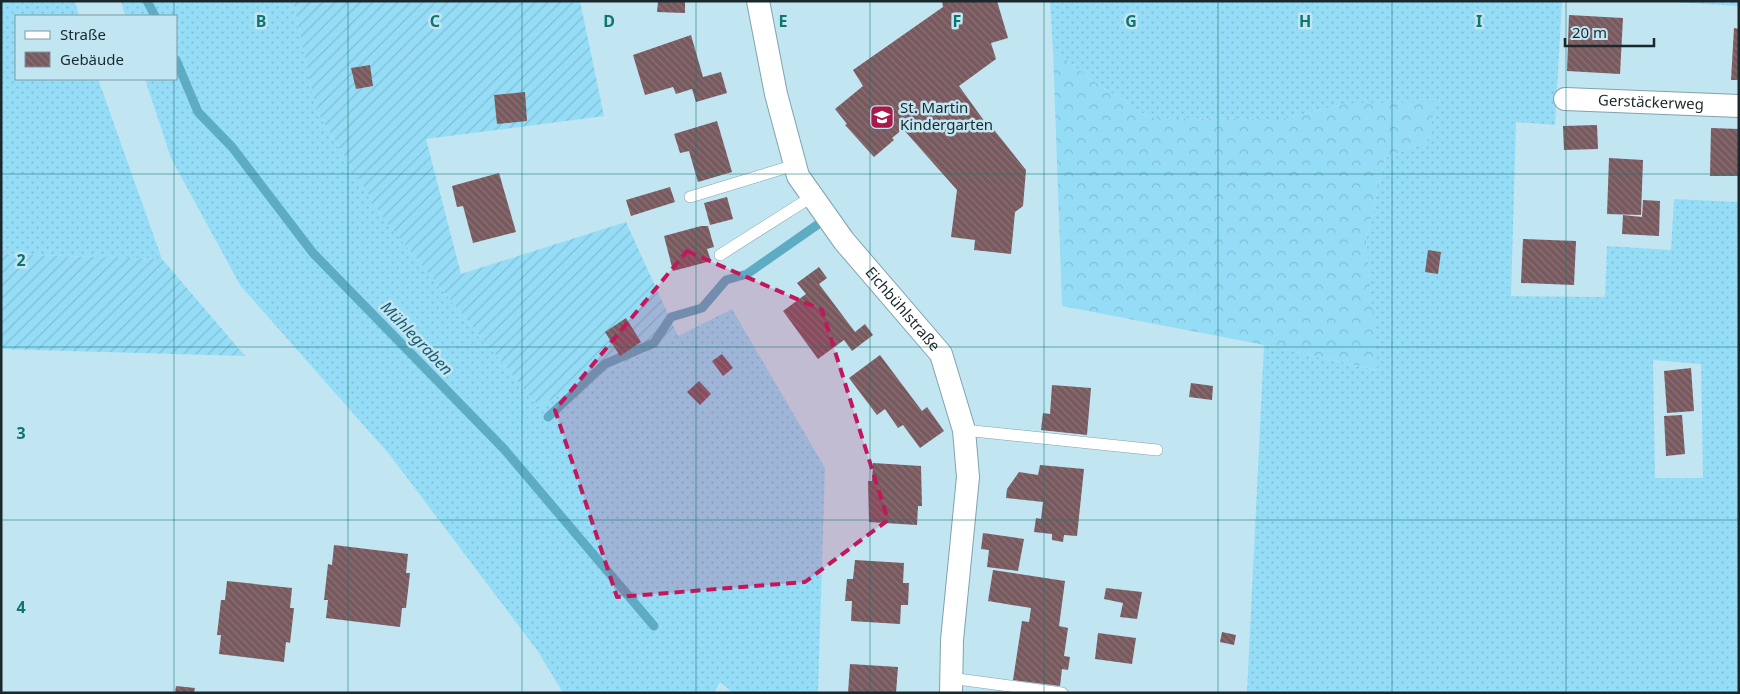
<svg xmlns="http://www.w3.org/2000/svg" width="1740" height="694" viewBox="0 0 1740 694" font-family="'Noto Sans',sans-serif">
	<defs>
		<pattern id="grass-dots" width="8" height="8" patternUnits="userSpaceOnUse" patternTransform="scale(1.25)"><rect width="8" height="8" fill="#95ddf7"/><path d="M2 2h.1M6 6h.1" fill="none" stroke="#80bed4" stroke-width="1.8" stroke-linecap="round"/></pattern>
		<pattern id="forest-crowns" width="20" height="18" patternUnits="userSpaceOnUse" patternTransform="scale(1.25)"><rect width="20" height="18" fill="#95ddf7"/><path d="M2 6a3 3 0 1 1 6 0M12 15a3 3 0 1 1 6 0" fill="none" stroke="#80bed4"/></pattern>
		<pattern id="garden-furrows" width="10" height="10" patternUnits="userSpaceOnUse" patternTransform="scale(1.25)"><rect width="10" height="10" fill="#95ddf7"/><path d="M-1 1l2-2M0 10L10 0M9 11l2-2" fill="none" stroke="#80bed4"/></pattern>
		<pattern id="building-back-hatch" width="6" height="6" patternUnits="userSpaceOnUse" patternTransform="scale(1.25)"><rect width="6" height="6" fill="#78595e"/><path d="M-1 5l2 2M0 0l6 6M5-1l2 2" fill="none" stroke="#887276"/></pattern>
	</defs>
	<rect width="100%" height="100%" fill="#c2e5f2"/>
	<g fill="url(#grass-dots)" fill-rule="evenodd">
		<path d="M1,1H75L79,16H16V79H98L162,259L1,254Z"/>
		<path d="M121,1H293L316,110L383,218L538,406L732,309L825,468L818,693H733L720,682L714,693H563L537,650L389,454L240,285L171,158L145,79H176V16H125Z"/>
		<path d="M1050,1H1562L1555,125L1516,122L1511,296L1605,297L1607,246L1671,250L1674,199L1739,202V693H1247L1264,345L1377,370L1366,241L1385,158L1429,141L1434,103H1349L1283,119L1150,118L1093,81L1053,49ZM1653,360L1701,364L1703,478H1655Z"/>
		<path d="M1659,1H1739V6Z"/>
	</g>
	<path fill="url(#forest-crowns)" d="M1053,49L1093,81L1150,118L1283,119L1349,103L1435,102L1429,141L1385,158L1366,241L1378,370L1264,345L1062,306Z"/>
	<g fill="url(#garden-furrows)">
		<path d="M293,1H580L604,116L426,139L461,274L626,222L678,336L538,406L383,218L316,110Z"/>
		<path d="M1,254L162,259L245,356L1,349Z"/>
	</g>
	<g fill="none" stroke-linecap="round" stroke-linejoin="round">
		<g stroke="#5eabc4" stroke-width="9">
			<path d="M147,1L155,16"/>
			<path d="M176,60L198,112L232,147L313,253L504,449L654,626"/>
			<path d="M548,417L605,364L654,343L671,317L702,308L726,280L747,274L817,225"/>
		</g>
	</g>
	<g fill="url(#building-back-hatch)">
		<path d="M658,1H685V13L657,12Z"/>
		<path d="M942,1H997L1008,38L991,43L996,59L959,86L985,122L987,121L1026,170L1023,206L1015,212L1011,254L974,250L975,240L951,237L957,190L903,129L892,138L894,140L874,157L845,125L847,124L835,109L863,86L853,70L943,7Z"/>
		<path d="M1569,15L1623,18L1620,74L1567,71Z"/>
		<path d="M1734,28L1739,29V80H1731Z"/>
		<path d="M691,35L703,77L721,72L727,93L696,102L692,89L676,94L673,87L645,95L633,55Z"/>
		<path d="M370,65L373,86L356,89L351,68Z"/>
		<path d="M525,92L527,121L497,124L494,95Z"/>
		<path d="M717,121L732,172L698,182L689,151L680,153L674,134Z"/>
		<path d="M1597,125L1598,149L1564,150L1563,126Z"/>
		<path d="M1711,128L1739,129V176H1710Z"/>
		<path d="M1609,158L1643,160L1641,215L1607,214Z"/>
		<path d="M499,173L516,232L473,243L463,206L457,207L452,186Z"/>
		<path d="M670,187L675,202L631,216L626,200Z"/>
		<path d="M727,197L733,219L710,225L704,203Z"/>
		<path d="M1643,200L1660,201L1659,236L1622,234L1623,215L1642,217Z"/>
		<path d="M701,226H708L714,247L707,249L711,261L673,271L664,236Z"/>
		<path d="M1523,239L1576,241L1574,285L1521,283Z"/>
		<path d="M1428,250L1441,252L1438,274L1425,272Z"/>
		<path d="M819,267L827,278L819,284L855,332L865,324L873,335L852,351L844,340L818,359L783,311L806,294L797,283Z"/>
		<path d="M626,318L641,342L620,356L605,332Z"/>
		<path d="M722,354L733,368L723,376L712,361Z"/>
		<path d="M880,355L922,411L927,407L944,431L920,448L903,425L898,428L885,409L877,415L849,378Z"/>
		<path d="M1691,368L1694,411L1667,413L1664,371Z"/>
		<path d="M699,381L711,394L700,405L687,392Z"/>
		<path d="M1191,383L1213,386L1212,400L1189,397Z"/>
		<path d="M1052,385L1091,388L1087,435L1041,430L1043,413L1050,414Z"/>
		<path d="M1682,415L1685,454L1666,456L1664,416Z"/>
		<path d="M873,463L921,466L922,506H918L917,525L869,522L868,481H872Z"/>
		<path d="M1040,465L1084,469L1077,536L1064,535L1063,542L1052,540V534L1034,532L1036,518L1041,519L1043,502L1006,498L1007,489L1019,472L1038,475Z"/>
		<path d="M983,533L1024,539L1018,571L987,567L989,550L981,549Z"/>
		<path d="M334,545L408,554L406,573H410L406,608H402L400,627L326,618L328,600H324L328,564L332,565Z"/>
		<path d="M855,560L904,563L903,583H909L908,605H901L900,624L851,621L852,601H845L847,579H853Z"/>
		<path d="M993,570L1065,581L1059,626L1068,628L1064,656L1070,657L1068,670L1062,669L1060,686L1013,680L1022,621L1029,622L1031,608L988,601Z"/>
		<path d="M227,581L292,588L290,608H294L290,643L286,642L284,662L219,654L221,635H217L221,600H225Z"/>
		<path d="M1106,588L1142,592L1137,619L1120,617L1123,603L1104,599Z"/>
		<path d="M1222,632L1236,635L1234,645L1220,642Z"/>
		<path d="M1098,633L1136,638L1132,664L1095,659Z"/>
		<path d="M850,664L898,667L896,693H848Z"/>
		<path d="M176,686L195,688L194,693H175Z"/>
	</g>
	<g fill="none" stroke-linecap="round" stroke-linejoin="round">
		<g stroke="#81a2ae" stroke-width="12">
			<g id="lane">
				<path d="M690,197L795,165"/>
				<path d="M720,255L813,196"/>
				<path d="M964,430L1157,450"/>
				<path d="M950,678L1062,693"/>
			</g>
		</g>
		<g stroke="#81a2ae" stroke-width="24">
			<g id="street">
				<path id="s1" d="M758,1L776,94L798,176L844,241L941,354L964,430L968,477L952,640L951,693"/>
				<path id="s2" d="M1565,99L1739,106"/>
			</g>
		</g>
		<use href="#lane" stroke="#fff" stroke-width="11"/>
		<use href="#street" stroke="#fff" stroke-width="22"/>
	</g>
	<path fill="#c2185b" fill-opacity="0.2" stroke="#c2185b" stroke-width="4" stroke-dasharray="10 6" stroke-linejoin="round" d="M687,251L822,310L888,520L805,582L617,597L555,410Z"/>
	<path fill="none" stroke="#0f766e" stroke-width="1" stroke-opacity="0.55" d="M174,1V16M348,1V693M522,1V693M696,1V693M870,1V693M1044,1V693M1218,1V693M1392,1V693M1566,1V693M174,79V693M1,174H1739M1,347H1739M1,520H1739"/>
	<defs>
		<g id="school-square" transform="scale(1.25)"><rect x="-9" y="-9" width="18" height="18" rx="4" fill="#ab1748" stroke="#c2e5f2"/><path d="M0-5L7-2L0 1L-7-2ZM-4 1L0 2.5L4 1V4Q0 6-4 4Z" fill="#fff"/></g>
	</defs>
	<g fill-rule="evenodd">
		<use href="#school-square" x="882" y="117"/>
	</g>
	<g text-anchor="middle" stroke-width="5" stroke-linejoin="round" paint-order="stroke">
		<g font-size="15" fill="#1a282c" stroke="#c2e5f2">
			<text dy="5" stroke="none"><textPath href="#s2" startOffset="86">Gerstäckerweg</textPath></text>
			<text dy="5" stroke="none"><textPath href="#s1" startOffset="349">Eichbühlstraße</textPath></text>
		</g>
		<g font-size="15" fill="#1a282c" stroke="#c2e5f2" text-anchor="start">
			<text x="900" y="113">St. Martin<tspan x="900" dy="17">Kindergarten</tspan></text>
		</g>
		<g font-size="16" font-style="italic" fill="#1d5b6e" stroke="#c2e5f2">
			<text transform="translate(417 338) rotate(46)" y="6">Mühlegraben</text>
		</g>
	</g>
	<g font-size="16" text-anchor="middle" font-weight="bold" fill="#0f766e" stroke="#c2e5f2" stroke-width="5" stroke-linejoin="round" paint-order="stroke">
		<text x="261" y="27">B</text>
		<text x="435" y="27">C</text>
		<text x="609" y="27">D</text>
		<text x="783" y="27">E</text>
		<text x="957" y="27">F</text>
		<text x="1131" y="27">G</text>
		<text x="1305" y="27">H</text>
		<text x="1479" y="27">I</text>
		<text x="21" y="266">2</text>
		<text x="21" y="439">3</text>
		<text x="21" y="613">4</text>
	</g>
	<rect width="1740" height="694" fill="none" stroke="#1a282c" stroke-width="5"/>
	<rect x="15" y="15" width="162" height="65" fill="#c2e5f2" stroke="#7f99a3"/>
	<rect x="25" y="31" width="25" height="8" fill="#ffffff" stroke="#7f99a3"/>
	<text x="60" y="40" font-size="15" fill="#1a282c">Straße</text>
	<rect x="25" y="52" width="25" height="15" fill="url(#building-back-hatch)" stroke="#7f99a3"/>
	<text x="60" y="65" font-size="15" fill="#1a282c">Gebäude</text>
	<path d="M1565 38v8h89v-8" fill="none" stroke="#1a282c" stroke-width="2.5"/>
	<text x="1572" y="38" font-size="15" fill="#1a282c" stroke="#c2e5f2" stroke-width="4" paint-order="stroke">20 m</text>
</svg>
